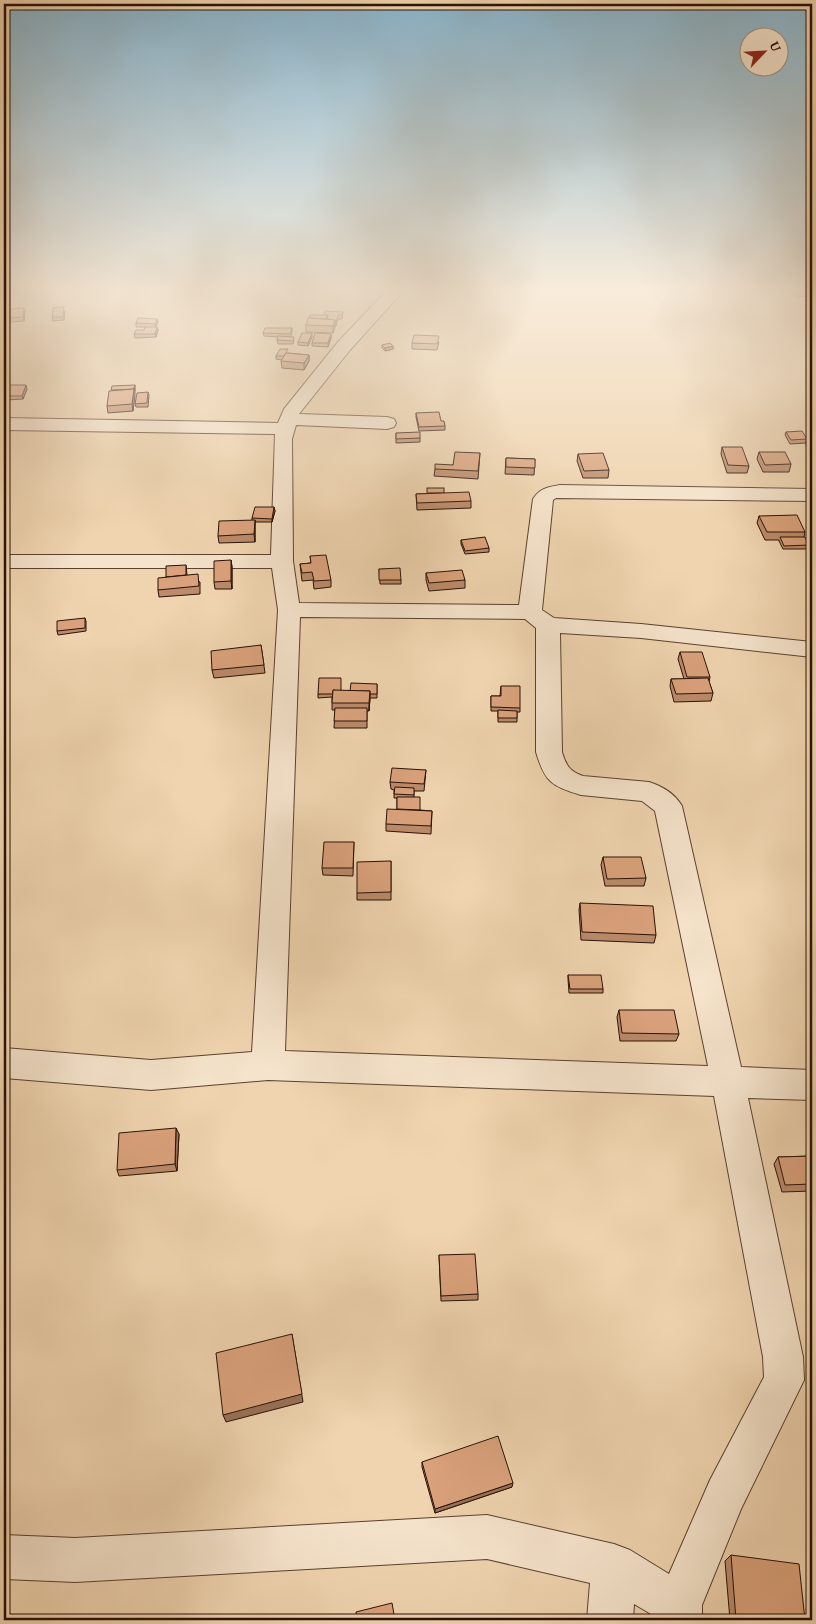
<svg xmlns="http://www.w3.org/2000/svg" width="816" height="1624" viewBox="0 0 816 1624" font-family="'Gentium Book Plus',serif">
	<rect width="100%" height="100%" fill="#efd4af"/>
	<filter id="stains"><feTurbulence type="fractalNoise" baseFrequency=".004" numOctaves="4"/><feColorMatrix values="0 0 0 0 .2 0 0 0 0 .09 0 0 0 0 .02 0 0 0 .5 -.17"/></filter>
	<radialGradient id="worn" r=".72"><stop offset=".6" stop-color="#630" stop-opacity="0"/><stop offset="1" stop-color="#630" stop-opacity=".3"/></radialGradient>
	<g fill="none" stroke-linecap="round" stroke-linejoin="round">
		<g stroke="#5b4130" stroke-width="2">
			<path id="minor" d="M388,289H405L350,350L299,414L387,417L394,419L396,423L394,427L387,429L296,425L292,439L293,561L299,603L519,605L533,499C540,488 548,487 560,485L812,489V501L556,498L553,500L542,610L554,618L641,624L812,642V657L641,638L560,633L562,752C566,765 569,771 583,776L649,782C662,786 675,794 682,806L741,1067L812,1070V1100L748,1098L803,1357L804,1380L741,1509L702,1605V1620H656V1617L634,1604L633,1620H587L590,1583L487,1559L75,1582L4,1579V1535L75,1538L487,1515L614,1544L630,1550L669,1574L710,1480L764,1377L763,1357L714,1096L268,1080L151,1090L4,1078V1048L151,1060L252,1052L278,610L272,568H4V555H271L275,434L4,430V418L278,423L284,409L338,342ZM300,617L525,619L536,628V752C545,782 551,786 581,795L642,801L655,811L708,1066L285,1051Z"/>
		</g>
		<use href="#minor" fill="#f5e3cb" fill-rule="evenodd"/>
	</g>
	<g fill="#bb8b6b" stroke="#2a1006">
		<path d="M791,289H808L810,293L809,297L795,296Z"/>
		<path d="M25,311L24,321L10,322L9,318Z"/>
		<path d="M65,311L64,320L53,321L52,317Z"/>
		<path d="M343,312L342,319H338L336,326H335L333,333L306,332V325L309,318Z"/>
		<path d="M158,322L156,327L158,330L156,337L135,338L134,334L144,330L145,327H136V323Z"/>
		<path d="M292,328V332L291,336L294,340L293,344H278L277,340L278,337L264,336L263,333Z"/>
		<path d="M331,334V338L328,347L312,346V343Z"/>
		<path d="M312,337L308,346L298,345V342Z"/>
		<path d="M439,342L437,350L412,349V343Z"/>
		<path d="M382,345L393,346V349L385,351L382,348Z"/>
		<path d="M288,353L309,355V361L304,370L282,368L281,361L282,360L276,359V356Z"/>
		<path d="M135,388L133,411L108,413L107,406Z"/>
		<path d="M27,389L23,399L6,400L5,396Z"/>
		<path d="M148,392L149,395L148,407H136L135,404Z"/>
		<path d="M416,413L441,421L445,426V430L419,431L416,417Z"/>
		<path d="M786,432L807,439L806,443L790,444L785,435Z"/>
		<path d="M396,433L420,438V442L396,443Z"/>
		<path d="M809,434H812V454L806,445Z"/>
		<path d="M722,447L749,466L747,473H727L721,454Z"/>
		<path d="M759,452L791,464L789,472H763L757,459Z"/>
		<path d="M480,453L478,479L434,476L435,469L453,465Z"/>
		<path d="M578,454L609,470L608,478H583L577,461Z"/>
		<path d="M506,458L535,459L534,475L505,474Z"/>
		<path d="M444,493L471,501V508L417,510L416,494Z"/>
		<path d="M274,507L275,511L272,522H255V542L219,543L218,536L252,520V518Z"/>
		<path d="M759,516L805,532L804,537L809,545L808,549H783L779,541V540H765L757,523Z"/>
		<path d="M461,540L489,548V552L465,554L461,544Z"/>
		<path d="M310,556L331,580V587L314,589L313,580L302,581L300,564L311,563Z"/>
		<path d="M231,560L232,567V589H215L214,582Z"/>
		<path d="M186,565L187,575L200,582V594L159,597L158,590L166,577Z"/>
		<path d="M379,569L401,580V584H380Z"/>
		<path d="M426,573L465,580V588L429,591L426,580Z"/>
		<path d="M85,618L86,621V631L58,635L57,631Z"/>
		<path d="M261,645L265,673L214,678L212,670Z"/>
		<path d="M680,652L710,677L709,682L713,693L711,701L674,702L670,686L671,679H684L678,659Z"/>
		<path d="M377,684V698H370L369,711H367V728H334L335,710H332V697L318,698V694L341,691H350Z"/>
		<path d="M501,686L520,708V712H517V722H498V711H491V696H500Z"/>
		<path d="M426,770L424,791H414V797L420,810L432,811L431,834L386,831V824L397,809V798H394V790L391,789L390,782Z"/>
		<path d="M354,842L353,876L323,875L322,868Z"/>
		<path d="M603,857L646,878L644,886H605L601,865Z"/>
		<path d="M391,861V900H357V893Z"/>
		<path d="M580,903L656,935L654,943L581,940L579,910Z"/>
		<path d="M568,975L603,989V993H569L568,979Z"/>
		<path d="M619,1010L679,1034L676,1041H620L617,1017Z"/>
		<path d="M179,1134L177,1171L119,1176L117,1170Z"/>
		<path d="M812,1156V1191L782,1192L774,1164L778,1157Z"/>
		<path d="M439,1255L478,1294V1300L441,1301Z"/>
		<path d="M422,1462L512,1487L435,1513L422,1467Z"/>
		<path d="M731,1555L805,1620H730L725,1561Z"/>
	</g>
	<g fill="#997157" stroke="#2a1006">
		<path d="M24,308L25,311L24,321L23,317Z"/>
		<path d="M157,319L158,322L156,327L155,324Z"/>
		<path d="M335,320V326L333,333V326Z"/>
		<path d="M157,327L158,330L156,337L155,334Z"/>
		<path d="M312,333V337L308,346V343Z"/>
		<path d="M331,334V338L328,347V343Z"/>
		<path d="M393,346V349L385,351V348Z"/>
		<path d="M309,355V361L304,370V363Z"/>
		<path d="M7,378L9,385L4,396V385Z"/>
		<path d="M26,385L27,389L23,399L22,396Z"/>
		<path d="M135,385V396L133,411L132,404Z"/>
		<path d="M274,507L275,511L272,522V519Z"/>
		<path d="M255,520V542L254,534Z"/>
		<path d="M231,560L232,567V589L231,581Z"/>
		<path d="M370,691V699L369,711V703Z"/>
		<path d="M176,1128L179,1134L177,1171L175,1164Z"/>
		<path d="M292,1334L303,1402L226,1422L223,1415Z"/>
		<path d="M513,1483L512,1487L435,1513V1509Z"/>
	</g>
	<g fill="#daa27c" stroke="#2a1006">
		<path d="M794,289H808L810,293H796Z"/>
		<path d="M64,307L63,317H52L53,308Z"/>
		<path d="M24,308L23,317L9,318L10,309Z"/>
		<path d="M325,311L343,312L342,315H338L336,322H335V320L327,319L328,315H325Z"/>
		<path d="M310,315H327L326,319L309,318Z"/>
		<path d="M138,318L157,319L155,324L136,323Z"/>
		<path d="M308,318L335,320L333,326L306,325Z"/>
		<path d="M145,327H157L155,334H134L136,330H144Z"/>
		<path d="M265,328H292L290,334L263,333Z"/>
		<path d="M302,333H312L308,343L298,342Z"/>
		<path d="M315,333L331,334L328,343H312Z"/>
		<path d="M414,335L439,336L437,344L412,343Z"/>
		<path d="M278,336L294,337L293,341L277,340Z"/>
		<path d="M390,343L393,346L385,348L382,345Z"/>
		<path d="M280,349H288L284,356H276Z"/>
		<path d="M286,353L309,355L304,363L281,361Z"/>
		<path d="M4,378H7L4,385Z"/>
		<path d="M9,385H26L22,396H5Z"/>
		<path d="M135,385L133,391L134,389L111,390L112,386Z"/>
		<path d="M134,389L132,404L107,406L109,391Z"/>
		<path d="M148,392L147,403L135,404L137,393Z"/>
		<path d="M439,412L441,421H444L445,426L419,427L416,413Z"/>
		<path d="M802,431L807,439L791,440L786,432Z"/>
		<path d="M420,432V438L396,439V433Z"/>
		<path d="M812,437V444L808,438Z"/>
		<path d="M722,447H742L749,466L728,465Z"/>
		<path d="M455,452L480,453L478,471L435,469V464L453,465Z"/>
		<path d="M759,452H785L791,464L765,465Z"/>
		<path d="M603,453L609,470L584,471L578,454Z"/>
		<path d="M506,458L535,459V468L506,467Z"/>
		<rect x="427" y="488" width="17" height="5"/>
		<path d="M469,492L471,501L417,503L416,494Z"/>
		<path d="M255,507H274L272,519L252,518Z"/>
		<path d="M797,515L805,532H767L759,516Z"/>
		<path d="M255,520L254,534L218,536L219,521Z"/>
		<path d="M485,537L489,548L465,551L461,540Z"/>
		<path d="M780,537H805L809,545L784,546Z"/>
		<path d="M326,555L331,580L314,581L312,572L302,573L300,564L311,563L310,556Z"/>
		<path d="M231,560V581L214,582V561Z"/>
		<path d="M186,565V575L166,577V566Z"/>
		<path d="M400,568L401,580H379V569Z"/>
		<path d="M462,570L465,580L429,583L426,573Z"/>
		<path d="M198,574L199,586L158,590V578Z"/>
		<path d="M85,618V628L57,631V621Z"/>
		<path d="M261,645L264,665L212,670L211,651Z"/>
		<path d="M680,652H702L710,677H687Z"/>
		<path d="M319,678H341V691L333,690V694H318Z"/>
		<path d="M708,678L713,693L676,694L671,679Z"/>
		<path d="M351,683L377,684V694H370V691H350Z"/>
		<path d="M501,686H520V708L491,707V696H501Z"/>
		<path d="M333,690L370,691L369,703H332Z"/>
		<path d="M335,708H367V721H334Z"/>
		<path d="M498,710L517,711V718H498Z"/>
		<path d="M392,768L426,770L424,784L390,782Z"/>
		<path d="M395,787L414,788V795L394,794Z"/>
		<path d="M397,797H420V810L397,809Z"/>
		<path d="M387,809L432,811L431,826L386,824Z"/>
		<path d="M324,842H354L353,868H322Z"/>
		<path d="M603,857H641L646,878L607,879Z"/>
		<path d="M391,861V892L357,893V862Z"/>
		<path d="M580,903L653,906L656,935L582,932Z"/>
		<path d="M568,975H601L603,989H570Z"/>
		<path d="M619,1010H674L679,1034L622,1033Z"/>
		<path d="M176,1128L175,1164L117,1170L119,1133Z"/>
		<path d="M812,1156V1184L785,1185L778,1157Z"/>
		<path d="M475,1254L478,1294L441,1296L439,1255Z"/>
		<path d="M292,1334L302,1394L223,1415L216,1353Z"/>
		<path d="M498,1436L513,1483L435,1509L422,1462Z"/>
		<path d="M731,1555L799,1564L805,1620H736Z"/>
		<path d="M392,1603L395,1620H357L356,1612Z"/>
	</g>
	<linearGradient id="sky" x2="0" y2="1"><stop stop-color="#89b6cf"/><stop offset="0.56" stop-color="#f8ecdb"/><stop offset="1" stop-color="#f8ecdb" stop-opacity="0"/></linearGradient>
	<rect width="816" height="516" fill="url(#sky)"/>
	<rect width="816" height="1624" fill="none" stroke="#efd4af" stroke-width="20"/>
	<rect x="5" y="5" width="806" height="1614" fill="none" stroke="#2a1006" stroke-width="2.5"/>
	<rect x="10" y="10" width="796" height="1604" fill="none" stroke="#2a1006"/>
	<g transform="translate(764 52) rotate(65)"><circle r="24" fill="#f5e3cb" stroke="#a48f7c"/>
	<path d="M0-4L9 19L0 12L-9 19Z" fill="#8f2418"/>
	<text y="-8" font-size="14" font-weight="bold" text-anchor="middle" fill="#2a1006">U</text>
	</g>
	<rect width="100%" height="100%" filter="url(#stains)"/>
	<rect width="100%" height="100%" fill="url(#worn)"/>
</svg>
